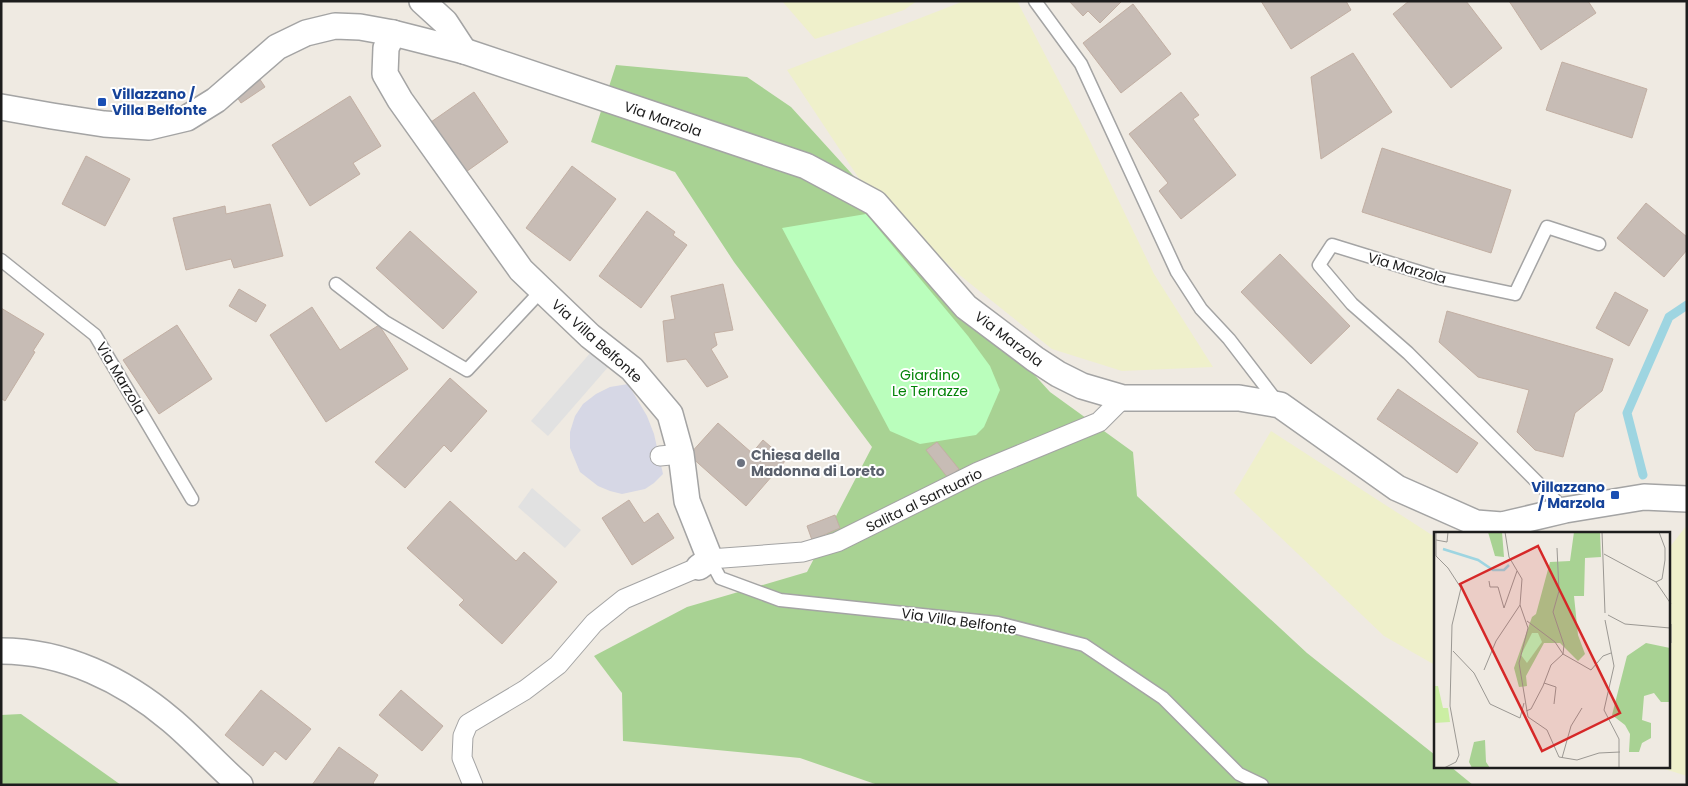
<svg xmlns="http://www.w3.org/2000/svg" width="1688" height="786" viewBox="0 0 1688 786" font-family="Poppins,sans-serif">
	<rect width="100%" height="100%" fill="#efeae2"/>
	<g fill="#eff0cb">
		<path d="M782,1H917L904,10L815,39Z"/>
		<path d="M964,1H1017L1087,135L1154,274L1213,367L1122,371L1052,349L957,273L858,177L787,70Z"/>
		<path d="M1271,431L1435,537V665L1384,636L1234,493Z"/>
		<path d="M1687,525V697L1685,701L1687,702V776L1658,767H1669V548Z"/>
	</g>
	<g fill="#a8d293">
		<path d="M616,65L747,77L791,107L1050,392L1133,452L1137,496L1307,653L1435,755L1436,767H1451L1473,785H878L800,758L623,741L622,693L594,656L687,607L807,572L872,447L734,262L675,172L591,142Z"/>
		<path d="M21,714L121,785H1V715Z"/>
	</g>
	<path fill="#bafebc" d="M866,214L968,336L990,366L1000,390L984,427L976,435L920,444L890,431L782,228Z"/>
	<g fill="#e1e1e1">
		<path d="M592,351L609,366L548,436L531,421Z"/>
		<path d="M532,488L581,530L565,548L518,507Z"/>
	</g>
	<path fill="#d6d7e5" d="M628,384L647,416L654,434L663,474L654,483L645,489L622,494L610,491L598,486L580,472L570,448V432L575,416L583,404L596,394L610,387Z"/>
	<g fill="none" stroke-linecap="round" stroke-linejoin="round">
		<path stroke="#9ed5e1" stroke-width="9" d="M1643,475L1627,413L1669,317L1687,305"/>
	</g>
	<g fill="#c7bcb5" stroke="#c2afa3">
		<path d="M1069,1H1122L1100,23L1088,11L1083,16Z"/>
		<path d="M1261,1H1346L1351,10L1291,49Z"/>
		<path d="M1409,1H1466L1502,48L1451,88L1393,14Z"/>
		<path d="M1509,1H1588L1596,13L1541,50Z"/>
		<path d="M1133,4L1171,54L1121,93L1083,43Z"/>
		<path d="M1353,53L1392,112L1321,159L1311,77Z"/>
		<path d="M1562,62L1647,89L1632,138L1546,110Z"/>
		<path d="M257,75L265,87L241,103L233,91Z"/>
		<path d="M474,92L508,142L463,174L438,138L441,136L431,122Z"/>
		<path d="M1181,92L1199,115L1193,119L1236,175L1181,219L1159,191L1168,183L1129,134Z"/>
		<path d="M350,96L381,146L353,163L360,174L310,206L272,145Z"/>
		<path d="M1382,148L1511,190L1491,253L1362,212Z"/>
		<path d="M86,156L130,179L105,226L62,204Z"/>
		<path d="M572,166L616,199L570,261L526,228Z"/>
		<path d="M1646,203L1687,237V250L1664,277L1617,238Z"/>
		<path d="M270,204L283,256L234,268L231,259L186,270L173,218L225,206L226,214Z"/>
		<path d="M647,211L675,232L673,235L687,245L641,308L599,276Z"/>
		<path d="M410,231L477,292L443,329L376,268Z"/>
		<path d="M1280,254L1350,326L1311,364L1241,292Z"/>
		<path d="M723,284L733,330L714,333L717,345L711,349L728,377L707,387L686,359L667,362L663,321L675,319L671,296Z"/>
		<path d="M239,289L266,305L256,322L229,306Z"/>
		<path d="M1615,292L1648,310L1629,346L1596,328Z"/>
		<path d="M312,307L340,350L379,325L408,369L326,422L270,335Z"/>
		<path d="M1,308L44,334L33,351L35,352L5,401L2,399L1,401Z"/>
		<path d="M1447,311L1613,359L1602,391L1575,413L1563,457L1535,450L1517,432L1529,390L1478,377L1439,342Z"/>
		<path d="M177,325L212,379L159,414L123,360Z"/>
		<path d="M450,378L487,411L451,452L444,445L405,488L375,462Z"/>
		<path d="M1398,389L1478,443L1457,473L1377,419Z"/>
		<path d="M718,423L752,453L763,440L786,460L746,506L689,455Z"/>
		<path d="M937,442L959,469L948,478L926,450Z"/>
		<path d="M629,500L644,523L658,513L674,538L632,565L602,518Z"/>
		<path d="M450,501L516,561L524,552L557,582L502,644L459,605L464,600L407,548Z"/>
		<path d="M835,515L840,528L812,540L807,526Z"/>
		<path d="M261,690L311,729L286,760L275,751L263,766L225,735Z"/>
		<path d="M401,690L443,726L422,751L379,715Z"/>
		<path d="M339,747L378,775L373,783L375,785H312Z"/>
	</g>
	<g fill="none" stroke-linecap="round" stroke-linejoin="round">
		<g stroke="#a4a4a4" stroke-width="15">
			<g id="service">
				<path d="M1035,1L1081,64L1177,272L1201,309L1229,339L1278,403"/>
				<path d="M1,260L95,335L192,499"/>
				<path d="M336,284L385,322L467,370L542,290"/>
				<path d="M1565,510L1408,353L1352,304L1319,265L1332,245L1439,278L1515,294L1547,227L1599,244"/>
				<path d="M710,559L720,578L780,600L998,623L1084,645L1163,698L1239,774L1262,785"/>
			</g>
		</g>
		<g stroke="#a4a4a4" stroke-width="21">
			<g id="pedestrian">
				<path d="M660,456L681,454"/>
				<path d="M710,559L803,552L837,542L978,472L1099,422L1123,398"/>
				<path d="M473,785L462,758L463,736L468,724L525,690L558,665L594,623L624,599L699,567"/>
			</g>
		</g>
		<g stroke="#a4a4a4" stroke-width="28">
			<g id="minor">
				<path d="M422,1L445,22L464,51"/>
				<path d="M393,33L386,48L385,74L400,100L521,270L590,336L632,369L670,414L681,454L687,501L710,559L699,567"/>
				<path d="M1,107L52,116L104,124L149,127L187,118L216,100L277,47L306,33L335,26L360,27L393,33L464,51L806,166L875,203L966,307L1035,359L1058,374L1082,386L1123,398H1239L1280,405L1397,488L1476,523L1502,525L1565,510L1644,497L1687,499"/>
				<path d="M1,651C64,651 124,680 171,720C195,740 216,764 240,785"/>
			</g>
		</g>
		<use href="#service" stroke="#fff" stroke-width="12"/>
		<use href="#pedestrian" stroke="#fff" stroke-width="19"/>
		<use href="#minor" stroke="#fff" stroke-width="25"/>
	</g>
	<g fill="#1a4fb4" stroke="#fff" stroke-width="2">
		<rect x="97" y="97" width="10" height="10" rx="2.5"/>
		<rect x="1610" y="490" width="10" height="10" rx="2.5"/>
	</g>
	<circle fill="#6b7280" stroke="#fff" stroke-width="2" cx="741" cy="463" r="5"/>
	<g text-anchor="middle" stroke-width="4" stroke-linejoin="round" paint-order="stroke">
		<g font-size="14" font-weight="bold" fill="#164399" stroke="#fff" text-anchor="start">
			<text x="112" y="99">Villazzano /<tspan x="112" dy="16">Villa Belfonte</tspan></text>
			<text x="1605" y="492" text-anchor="end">Villazzano<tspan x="1605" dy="16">/ Marzola</tspan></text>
		</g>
		<g font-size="14" fill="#1d1d1d" stroke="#fff">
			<text transform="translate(663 119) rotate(19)" y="5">Via Marzola</text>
			<text transform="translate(1407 268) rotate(16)" y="5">Via Marzola</text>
			<text transform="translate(1009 339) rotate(37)" y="5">Via Marzola</text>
			<text transform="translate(597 341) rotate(42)" y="5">Via Villa Belfonte</text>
			<text transform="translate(121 378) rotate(59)" y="5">Via Marzola</text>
			<text transform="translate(924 500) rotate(-26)" y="5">Salita al Santuario</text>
			<text transform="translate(959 621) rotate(8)" y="5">Via Villa Belfonte</text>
		</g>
		<g font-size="14" fill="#038307" stroke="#fff">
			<text x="930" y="380">Giardino<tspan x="930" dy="16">Le Terrazze</tspan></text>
		</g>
		<g font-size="14" font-weight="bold" fill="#5b616d" stroke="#fff" text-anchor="start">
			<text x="751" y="460">Chiesa della<tspan x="751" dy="16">Madonna di Loreto</tspan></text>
		</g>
	</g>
	<g transform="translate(1434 532)">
		<rect width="236" height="236" fill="#efeae2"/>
		<path d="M0,154H4L9,176H14L16,190L0,191Z" fill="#cbeea3"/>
		<path d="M54,0H68L70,25L61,24ZM140,0H166L167,25L151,26L150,64H140L144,103L151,122L144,129L126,111H110L92,144L93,154L85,155L80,136L98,85L102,82L116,30L136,29ZM212,111L236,116V170H227L220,161L210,164L208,188L217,191V206L208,211L205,220H195L196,202L191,193L178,183L193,124ZM51,208L52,230L56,236H38L35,230L40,210Z" fill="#a8d293"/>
		<path d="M98,101H104L108,110L93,131L87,123Z" fill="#bafebc"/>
		<path fill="none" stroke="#9ed5e1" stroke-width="2.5" d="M9,17L44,28L59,38H70L75,33"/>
		<path fill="none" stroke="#9b9893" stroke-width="1" d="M2,0V24L14,36L27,56L18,93L16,174L25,223L22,230L10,236M71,0L75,25L88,47L86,73L94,96L85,131L94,185L113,198L125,225L143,228L165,221L186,220M168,0L171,81M2,8L13,10L14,0M123,16L125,59L119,80L130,113L129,122M170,22L222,50L237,72M55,49L56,55H64L70,76L83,39M222,50L228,47L231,28V16L225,0M174,83L191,92L236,96M171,88L180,134L170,178L185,207V236M93,89L121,110L129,122M237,92V111M19,119L40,141L56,172L86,186L90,171M50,138L62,109L86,73M110,151L122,155L120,172M92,179L97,177L109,154L117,133L129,122L157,138L169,124L177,121M128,226L137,194L148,176"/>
		<path fill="#d62828" fill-opacity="0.15" stroke="#d62828" stroke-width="2.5" d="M104,14L186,181L108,219L26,52Z"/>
		<rect width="236" height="236" fill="none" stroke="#1d1d1d" stroke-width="2.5"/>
	</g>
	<rect width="1688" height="786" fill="none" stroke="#1d1d1d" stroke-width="5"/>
</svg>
